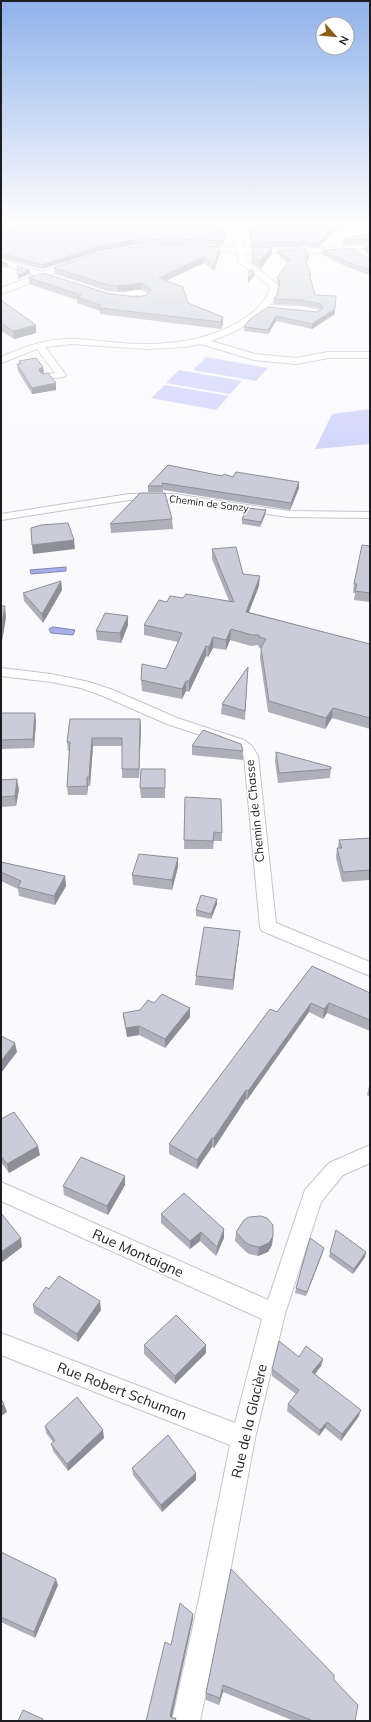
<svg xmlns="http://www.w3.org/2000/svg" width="371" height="1722" viewBox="0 0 371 1722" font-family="Mulish,sans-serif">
	<rect width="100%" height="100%" fill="#fafafd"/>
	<g fill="#cfd3fb">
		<path d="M206,357L268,368L256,381L193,370Z"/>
		<path d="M179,370L242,381L230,394L166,383Z"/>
		<path d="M165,385L229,396L216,410L151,398Z"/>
		<path d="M370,409V444L315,449L332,414Z"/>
	</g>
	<g fill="#a9aeee" stroke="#7f82b0">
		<path d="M66,567V571L31,574L30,570Z"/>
		<path d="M53,627L75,630L73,635L51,633L49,629Z"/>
	</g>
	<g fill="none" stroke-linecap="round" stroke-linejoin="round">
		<g stroke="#c3c4d1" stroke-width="2">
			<g id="street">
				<path d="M16,222H27L1,237V231L8,225Z"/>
				<path d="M206,222C223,222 242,229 245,248L306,249L370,244V248L306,254L245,252V259L278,285L276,296L270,305L299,306L320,310L321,312L317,315L299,312L266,310L238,330L211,341L255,354L296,358L328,352H370V358H328L296,364L254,360L201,344L184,347L147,349L71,344L45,347L66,375L64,377L43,379L41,377L43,375L55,373L37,349L1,363V357C22,348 42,340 65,339C80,338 95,341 110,342C156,347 203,344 242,320C256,311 267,302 270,286L238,262L237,252L196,250L195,248L199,246L237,247L232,236Z"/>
				<path d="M1,259L43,272L71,261H74L78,263L50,275V278H44L1,294V288L35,275L1,264Z"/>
				<path d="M135,290L145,291L150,296C143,306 132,301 122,299L121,297L125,292ZM137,295L141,296L137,297L132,296Z"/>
				<path d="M129,494H174L288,511L370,512V518L288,517L174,500H129L1,520V514Z"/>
				<path d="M1,668L51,674L89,682L113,690L177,718L244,740L252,746L258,756L276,923L370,962V976L262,931L260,927L244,756L241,752L234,746L167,724L103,696L81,688L51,682L1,676Z"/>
				<path d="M370,1145V1163L343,1175L321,1202L285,1314L255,1438L225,1599L200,1721H172L199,1599L230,1445L1,1355V1333L235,1423L262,1319L1,1201V1182L268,1300L305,1190L329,1163Z"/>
			</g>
		</g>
		<use href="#street" fill="#fff" fill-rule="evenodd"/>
	</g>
	<g fill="#aeafbb">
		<path d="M217,222H230L229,225Z"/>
		<path d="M246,222H345L318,247H308L303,245V247H252Z"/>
		<path d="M226,230V234L223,245L174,244L134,245L97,252L42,269L1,258V234Z"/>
		<path d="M370,235V243L342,245L343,240Z"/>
		<path d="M370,245V256L364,251L365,246Z"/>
		<path d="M272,247V254L260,269L251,262L252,255Z"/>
		<path d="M277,250L309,257V262H306L311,275V279L315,295L335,314L312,329L276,321L268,334L244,331V327L249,320L317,312L321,309H320L299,305L274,304V299L278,292L279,285L277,282V278L288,263L277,254Z"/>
		<path d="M323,250L370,260V275H369L345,266L323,255Z"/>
		<path d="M220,253L214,271L204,263L166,281L188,303L223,317V323L221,329L100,314V311L77,303V300L29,284V278L110,294L138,297L147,295L148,294L142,289L118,292L108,291L55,274L54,268Z"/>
		<path d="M1,261L8,264L9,268L1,267Z"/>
		<path d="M1,300L36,333L14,339L1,331Z"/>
		<path d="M19,361L43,367L44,373L43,374L56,383V390L32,394L18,371L17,364H19Z"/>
		<path d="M168,465L222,476L299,482V488L290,510L163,490V492H148V486Z"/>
		<path d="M266,510L265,515L260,527L242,524V519Z"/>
		<path d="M172,519L173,529L111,533L110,524Z"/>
		<path d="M370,546V602L354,600L355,593H353L354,584Z"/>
		<path d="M212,549L243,574L259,586L249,612L370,644V729L332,718L325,729L268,712L260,658L261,648H259L258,645L251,646L230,640L226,650L213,648L208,657L206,656L189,692L186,691L182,699L142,691L141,680L166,669L178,642L144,635V625L167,602L183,598L229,601L212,559Z"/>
		<path d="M61,581L62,590L43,623L24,601L23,593Z"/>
		<path d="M128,625L121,643L97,640L96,631Z"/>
		<path d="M248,667L245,720L221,714L222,704Z"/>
		<path d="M1,713H35L36,722L34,748L1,749Z"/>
		<path d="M141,727L139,778H122V746H93L90,786H88L87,795H68L67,787L69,751H68L67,742Z"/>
		<path d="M192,746L243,751V760L192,755Z"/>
		<path d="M276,752L331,767L330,778L278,783L275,761Z"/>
		<path d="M165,769V798H141L140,788Z"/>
		<path d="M1,780L19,789L16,806L1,807Z"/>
		<path d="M185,797L222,833V841H214L213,849H184Z"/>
		<path d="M370,838V880L342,882L336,858L337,848H338L339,840Z"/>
		<path d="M178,858V867L172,890L133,885L132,875Z"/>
		<path d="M1,862L65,876L66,886L55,905L19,896L18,889L1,881Z"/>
		<path d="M217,899V904L211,919L196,916V910Z"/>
		<path d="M239,940L233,990L195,985L196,976Z"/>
		<path d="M312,966L370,993V1031L327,1013L323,1019L309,1012L247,1100L246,1099L214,1148L212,1147L197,1169L169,1154V1144L277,1012Z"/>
		<path d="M154,1003L190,1017L165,1048L139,1035L127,1037L124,1022L123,1013L140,1010Z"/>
		<path d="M370,1084V1097L367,1095L369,1086Z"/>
		<path d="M1,1119L40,1155L9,1173L1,1162Z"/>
		<path d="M125,1185L108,1215L64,1195L63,1186Z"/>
		<path d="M161,1214L224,1229V1238L216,1256L200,1241L190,1249L161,1223Z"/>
		<path d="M236,1232L273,1236L272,1245L268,1252L258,1256L249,1254L245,1251L235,1241Z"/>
		<path d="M323,1252L306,1296L295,1293L296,1288Z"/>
		<path d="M330,1252H366L365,1257L353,1274L329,1257Z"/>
		<path d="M49,1289L101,1310L78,1342L34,1313L33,1305Z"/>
		<path d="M144,1345H206V1353L175,1384L144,1354Z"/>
		<path d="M299,1357L323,1359L321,1366L315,1374L359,1416L341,1441L325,1428L319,1436L287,1411L288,1404L296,1394L272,1376V1369Z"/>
		<path d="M45,1426L104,1438L68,1471L53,1451L51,1444L53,1442L46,1433Z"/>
		<path d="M132,1468L196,1480L162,1512L133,1475Z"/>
		<path d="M1,1552L58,1585L35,1638L1,1622Z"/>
		<path d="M231,1569L334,1680L355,1721H294L223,1692L219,1705L206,1700V1693Z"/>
	</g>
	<g fill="#8d8f98">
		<path d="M4,222H12L7,224L1,230V225Z"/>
		<path d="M341,222H345L318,247L319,243Z"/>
		<path d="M226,230V234L223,245V241Z"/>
		<path d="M134,240V245L97,252L42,269V265L96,247Z"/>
		<path d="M220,247V253L214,271V265Z"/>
		<path d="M272,247V254L260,269V261Z"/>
		<path d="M204,257V263L159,284V278Z"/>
		<path d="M30,270V274L18,279V275Z"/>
		<path d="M254,272V276L248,283V279Z"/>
		<path d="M142,283V289L118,292L117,286Z"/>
		<path d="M335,309V314L312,329V324Z"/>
		<path d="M276,316V321L268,334V330Z"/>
		<path d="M223,317V323L221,329V322Z"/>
		<path d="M36,325V333L14,339L13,331Z"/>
		<path d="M43,367L44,373L40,376L39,369Z"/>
		<path d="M56,383V390L32,394V388Z"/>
		<path d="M299,482V488L290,510L291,503Z"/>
		<path d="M266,510L265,515L260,527L261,522Z"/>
		<path d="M74,540L75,549L33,554L32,545Z"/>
		<path d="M260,576L259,586L245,622L246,612Z"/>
		<path d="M61,581L62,590L43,623L42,614Z"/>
		<path d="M5,606L6,618L1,647V627Z"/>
		<path d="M128,616V625L121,643L120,633Z"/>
		<path d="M231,629L230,640L226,650V640Z"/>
		<path d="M213,637V648L208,657L209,647Z"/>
		<path d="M206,646V656L189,692V681Z"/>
		<path d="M186,681V691L182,699V689Z"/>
		<path d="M333,708L332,718L325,729L326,718Z"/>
		<path d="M35,713L36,722L34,748L33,739Z"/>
		<path d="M140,719L141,727L139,778V769Z"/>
		<path d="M92,738L93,746L90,786L89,777Z"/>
		<path d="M87,777L88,786L87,795Z"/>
		<path d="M17,779L19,789L16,806L15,796Z"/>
		<path d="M178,858V867L172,890V880Z"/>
		<path d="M65,876L66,886L55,905L54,896Z"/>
		<path d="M217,899V904L211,919V914Z"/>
		<path d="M240,931L239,940L233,990V980Z"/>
		<path d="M311,1003L309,1012L247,1100L248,1091Z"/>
		<path d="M329,1003L327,1013L323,1019L324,1009Z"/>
		<path d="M190,1008V1017L165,1048V1039Z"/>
		<path d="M139,1026V1035L127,1037L126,1028Z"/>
		<path d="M15,1043L17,1052L1,1073V1061Z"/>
		<path d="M246,1090V1099L214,1148V1138Z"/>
		<path d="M212,1138V1147L197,1169V1160Z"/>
		<path d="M38,1146L40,1155L9,1173L7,1164Z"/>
		<path d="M125,1176V1185L108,1215L107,1206Z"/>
		<path d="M224,1229V1238L216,1256L217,1247Z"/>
		<path d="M201,1232L200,1241L190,1249V1241Z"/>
		<path d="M273,1236L272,1245L268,1252L258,1256L259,1247Z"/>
		<path d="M21,1238L22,1247L1,1263V1252Z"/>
		<path d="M324,1248L323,1252L306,1296L307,1292Z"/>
		<path d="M366,1252L365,1257L353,1274L354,1269Z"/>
		<path d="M100,1301L101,1310L78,1342L77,1334Z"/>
		<path d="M206,1345V1353L175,1384V1376Z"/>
		<path d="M323,1359L321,1366L311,1379L312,1372Z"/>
		<path d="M4,1404L7,1412L1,1416V1407Z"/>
		<path d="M361,1410L359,1416L341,1441L342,1434Z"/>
		<path d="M327,1422L325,1428L319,1436L320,1430Z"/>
		<path d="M103,1430L104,1438L68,1471L67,1464Z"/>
		<path d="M196,1473V1480L162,1512L161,1505Z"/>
		<path d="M56,1579L58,1585L35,1638L34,1632Z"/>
		<path d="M193,1614V1619L171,1721L170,1716Z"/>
		<path d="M223,1685V1692L219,1705L220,1698Z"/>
	</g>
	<g fill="#caccd9" stroke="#8d8f98">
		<path d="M22,222H212L226,230L223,241L174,239L134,240L96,247L42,265L1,253V234Z"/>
		<path d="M247,222H341L319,243H308L302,240L303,243L252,242Z"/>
		<path d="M370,235V239L343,240L351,236Z"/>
		<path d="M172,244L220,247L214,265L204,257L159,278L183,287L188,303L223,317L221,322L100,308V305L77,297L81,295L29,278L43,273L110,294L138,297L147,295L151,290L142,283L117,286L108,285L54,268L91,255L133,247Z"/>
		<path d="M370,245V251L365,246Z"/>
		<path d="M253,247H272L260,261L252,255Z"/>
		<path d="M352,248L370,260V270L345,261L323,250Z"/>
		<path d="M277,250H306L309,257H304L311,275L309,274L315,295L336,296L335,309L312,324L276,316L268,330L244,327L249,320L268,307L317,312L323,308L321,304L300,300L274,299L278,292L280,281L277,278L290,260Z"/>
		<path d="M1,261L8,264L1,263Z"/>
		<path d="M17,266L30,270L18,275Z"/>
		<path d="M250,269L254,272L248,279Z"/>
		<path d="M1,300L36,325L13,331L1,323Z"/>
		<path d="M36,358L43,367L39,369V371L43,374L48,373L56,383L32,388L17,364H21L19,361Z"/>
		<path d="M168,465L222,476L224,474L233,477L236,472L299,482L291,503L162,483L163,486H148Z"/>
		<path d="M140,493H165L172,519L110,524Z"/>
		<path d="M247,508L266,510L261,522L242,519Z"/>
		<path d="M68,523L74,540L32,545L31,528L41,525Z"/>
		<path d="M362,545L370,546V593L355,591L357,584H354Z"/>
		<path d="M236,547L243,574L260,576L246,612L370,644V718L333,708L326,718L269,701L261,648L266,639L259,637V635H252L231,629L226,640L213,637L209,647L206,646L189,681H186L182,689L141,680L142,664L166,669L182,633L144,625L159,600L167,602L170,596L183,598L186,594L234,602L212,549Z"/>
		<path d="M61,581L42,614L23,593Z"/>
		<path d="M1,606H5L1,627Z"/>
		<path d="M105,613L128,616L120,633L96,631Z"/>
		<path d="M248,667L245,711L222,704Z"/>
		<path d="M1,713H35L33,739L1,740Z"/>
		<path d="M70,719H140L139,769H122V738H92L89,777H87V786L67,787L70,742H67Z"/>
		<path d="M203,730L241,744L243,751L192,746Z"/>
		<path d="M276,752L331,767V769L279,773Z"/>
		<path d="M141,769H165V788H140Z"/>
		<path d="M17,779L15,796L1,797V780Z"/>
		<path d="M185,797L221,799L222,833L214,832L213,841L184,840Z"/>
		<path d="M370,838V870L343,872L337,848H342L339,840Z"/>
		<path d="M139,854L178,858L172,880L132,875Z"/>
		<path d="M1,862L65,876L54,896L18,887L21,881L1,872Z"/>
		<path d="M201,895L217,899L211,914L196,910Z"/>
		<path d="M204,927L240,931L233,980L196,976Z"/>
		<path d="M312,966L370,993V1020L329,1003L324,1009L311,1003L248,1091L246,1090L214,1138H212L197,1160L169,1144L270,1009L277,1012Z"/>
		<path d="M162,994L190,1008L165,1039L139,1026L126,1028L123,1013L140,1010L148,1000L154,1003Z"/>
		<path d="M1,1036L15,1043L1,1061Z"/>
		<path d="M14,1112L38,1146L7,1164L1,1156V1119Z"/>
		<path d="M81,1157L125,1176L107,1206L63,1186Z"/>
		<path d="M184,1193L224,1229L217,1247L201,1232L190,1241L161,1214Z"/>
		<path d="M1,1213L21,1238L1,1252Z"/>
		<path d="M261,1216L267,1218L273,1225V1236L269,1243L259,1247L250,1245L245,1242L236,1232L244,1220L249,1217Z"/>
		<path d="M336,1230L366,1252L354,1269L330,1252Z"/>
		<path d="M310,1238L324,1248L307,1292L296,1288Z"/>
		<path d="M59,1276L100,1301L77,1334L33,1305L46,1287L49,1289Z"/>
		<path d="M176,1315L206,1345L175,1376L144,1345Z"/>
		<path d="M279,1341L299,1357L306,1346L323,1359L312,1372L361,1410L342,1434L327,1422L320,1430L288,1404L299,1390L272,1369Z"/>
		<path d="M77,1397L103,1430L67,1464L51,1444L55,1441L45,1426Z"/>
		<path d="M1,1399L4,1404L1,1407Z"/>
		<path d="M168,1435L196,1473L161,1505L132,1468Z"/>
		<path d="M1,1552L56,1579L34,1632L1,1617Z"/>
		<path d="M231,1569L334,1675V1680L358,1705L355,1721H311V1720L223,1685L220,1698L206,1693Z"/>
		<path d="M180,1603L193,1614L170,1716L172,1718H176L175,1721H146L165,1642L171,1645Z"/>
		<path d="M23,1710L43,1719L42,1721H18Z"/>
	</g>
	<linearGradient id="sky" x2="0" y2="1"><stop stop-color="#8fb2ea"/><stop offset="0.48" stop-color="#fdfdfe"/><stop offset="1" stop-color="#fdfdfe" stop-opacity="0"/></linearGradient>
	<rect width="371" height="463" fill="url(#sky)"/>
	<g text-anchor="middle" stroke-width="3" stroke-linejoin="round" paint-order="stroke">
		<g font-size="10" fill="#1c1c21" stroke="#fff">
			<text transform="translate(209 503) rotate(7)" y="4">Chemin de Sanzy</text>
		</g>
		<g font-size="12" fill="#1c1c21" stroke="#fff">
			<text transform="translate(255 811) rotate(-96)" y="4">Chemin de Chasse</text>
		</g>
		<g font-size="14" fill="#1c1c21" stroke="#fff">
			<text transform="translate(138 1253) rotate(24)" y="5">Rue Montaigne</text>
			<text transform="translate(122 1391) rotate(21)" y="5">Rue Robert Schuman</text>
			<text transform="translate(249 1421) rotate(-77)" y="5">Rue de la Glacière</text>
		</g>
	</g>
	<rect width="371" height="1722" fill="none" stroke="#1c1c21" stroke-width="4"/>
	<g transform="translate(335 36) rotate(117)"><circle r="19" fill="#ffffff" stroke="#a4a4a6"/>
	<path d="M0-3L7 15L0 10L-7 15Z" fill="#905c0d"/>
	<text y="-6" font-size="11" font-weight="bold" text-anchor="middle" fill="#1c1c21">N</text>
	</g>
</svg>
